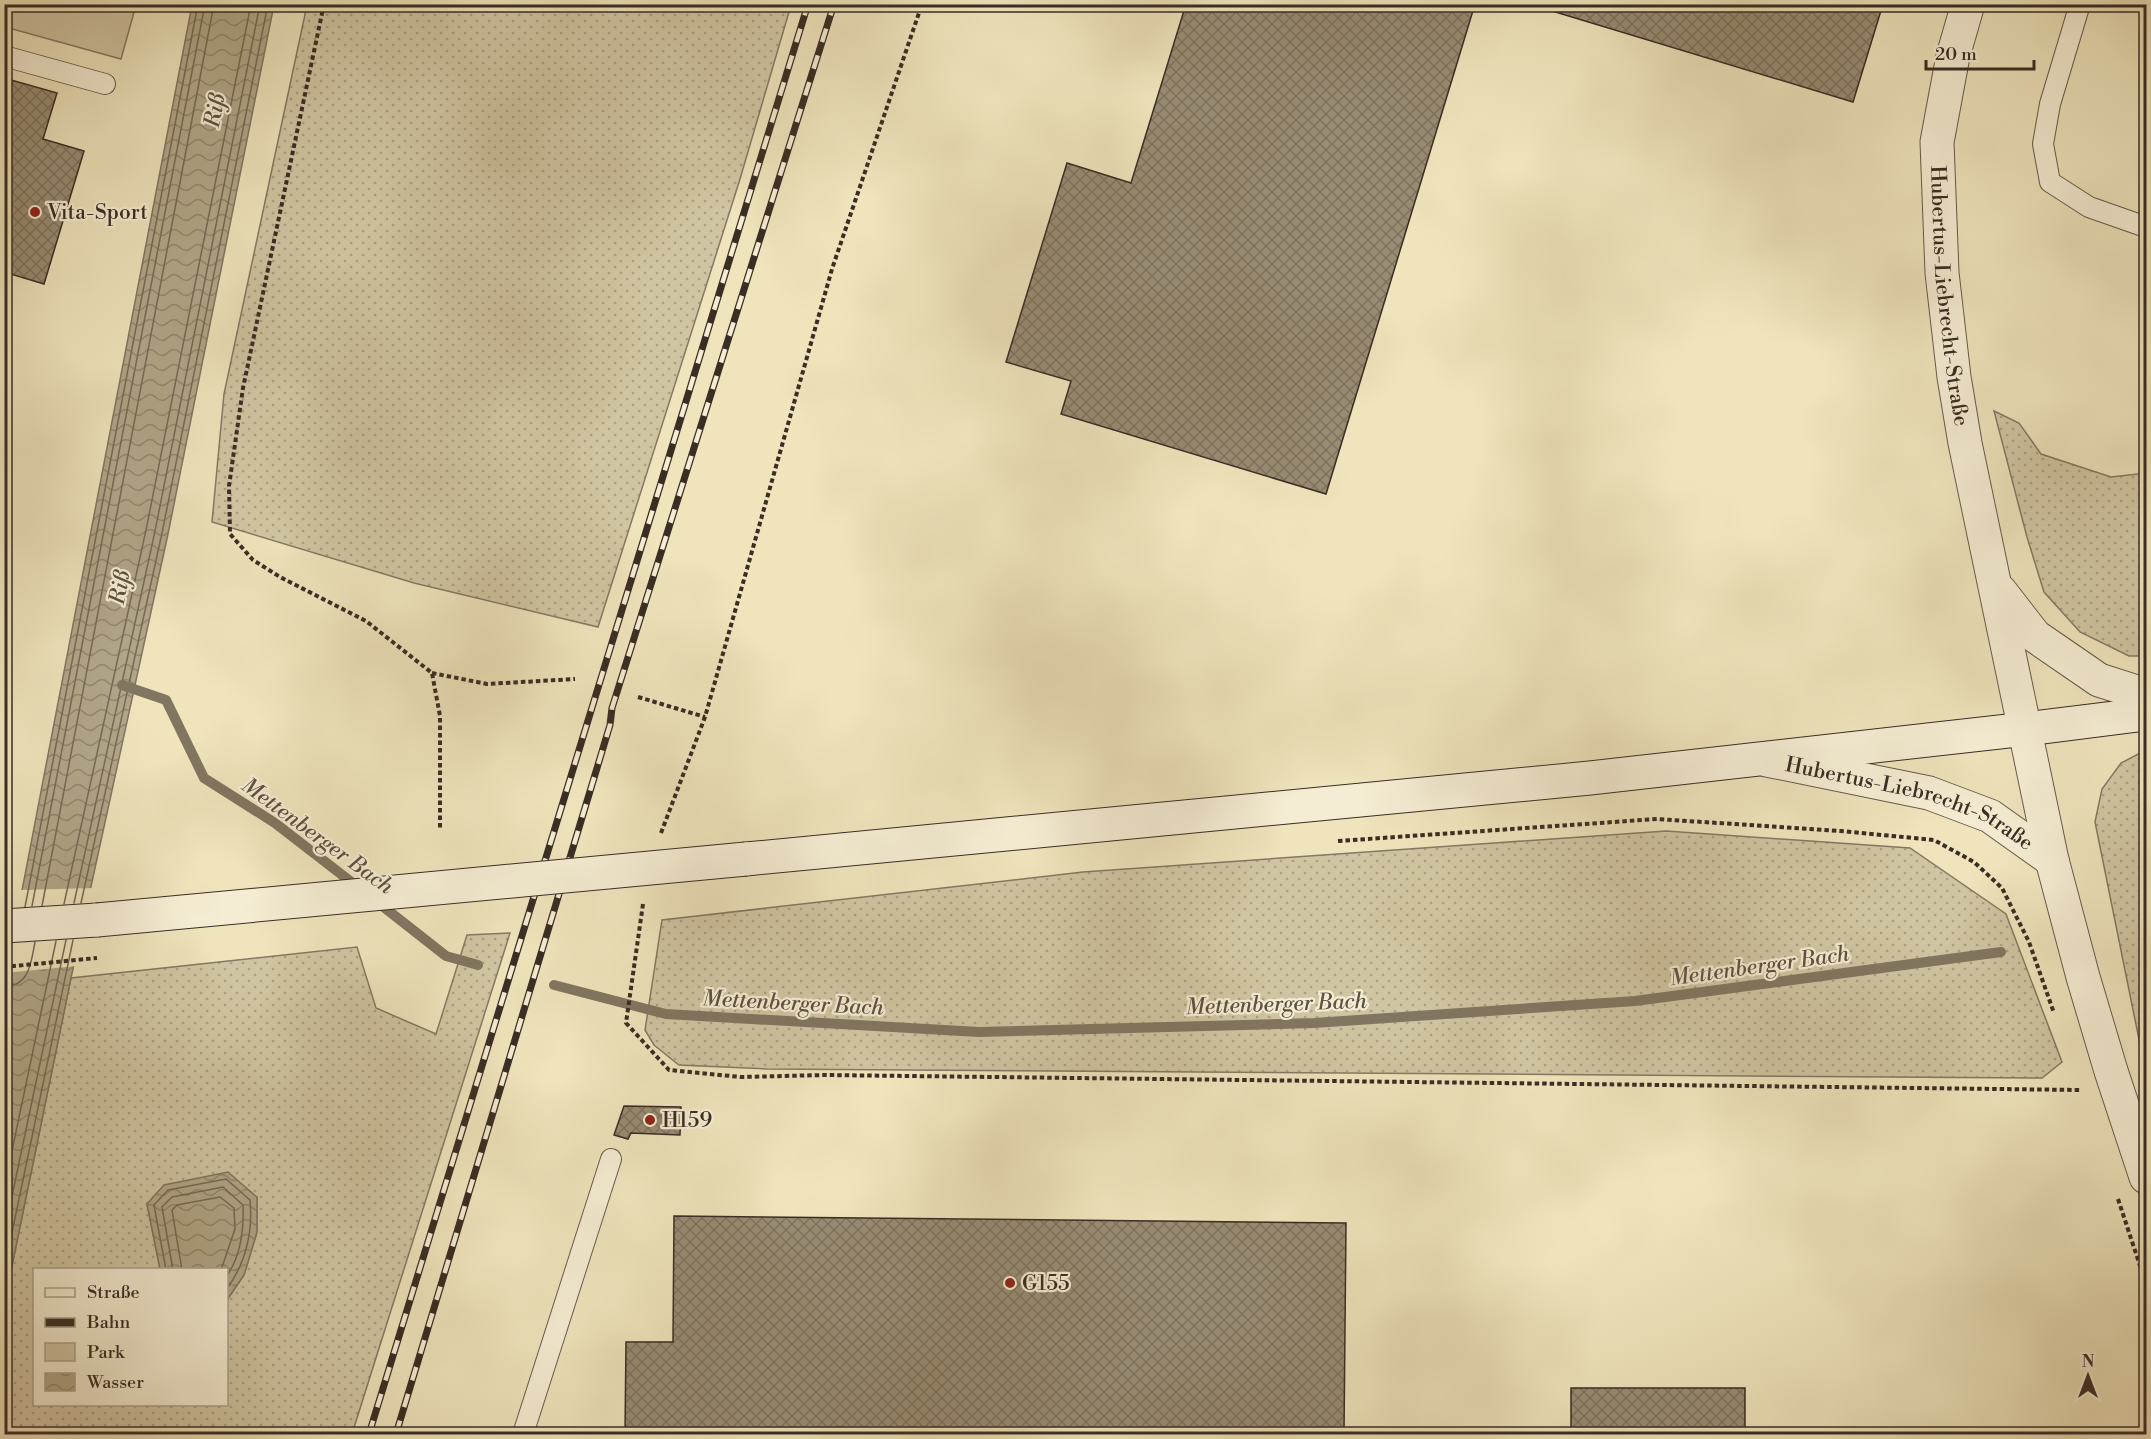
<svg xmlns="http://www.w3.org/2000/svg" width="2151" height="1439" viewBox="0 0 2151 1439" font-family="'Libre Bodoni',serif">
	<defs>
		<pattern id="grass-dots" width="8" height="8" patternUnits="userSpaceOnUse" patternTransform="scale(1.5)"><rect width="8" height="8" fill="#d0c5a2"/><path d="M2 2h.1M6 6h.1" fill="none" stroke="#aaa084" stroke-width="1.8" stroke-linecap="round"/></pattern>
		<pattern id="water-waves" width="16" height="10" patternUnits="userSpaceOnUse" patternTransform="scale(1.5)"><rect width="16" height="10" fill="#b1a688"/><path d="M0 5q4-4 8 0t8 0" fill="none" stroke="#91886f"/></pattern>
		<pattern id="building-cross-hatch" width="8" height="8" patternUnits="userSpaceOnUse" patternTransform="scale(1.5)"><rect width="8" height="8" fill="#988c73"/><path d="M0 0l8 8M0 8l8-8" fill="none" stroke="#7d735e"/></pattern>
	</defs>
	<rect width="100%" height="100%" fill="#efe4bc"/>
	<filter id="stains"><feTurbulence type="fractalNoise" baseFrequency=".00333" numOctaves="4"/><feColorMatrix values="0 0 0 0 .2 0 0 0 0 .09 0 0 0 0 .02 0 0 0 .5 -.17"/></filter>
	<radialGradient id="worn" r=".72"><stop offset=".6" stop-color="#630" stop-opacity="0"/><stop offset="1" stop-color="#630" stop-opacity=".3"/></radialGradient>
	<g fill="url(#grass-dots)" stroke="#847963" stroke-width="1.5" fill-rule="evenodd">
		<path d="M307,5H791L740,179L598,627L414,583L212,522L224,394Z"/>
		<path d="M1994,411L2019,423L2041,454L2111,477L2146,473V656H2129L2080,632L2044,592L2027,537Z"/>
		<path d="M2146,750V1074L2095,822L2102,789L2121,763Z"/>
		<path d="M1666,831L1910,848L2006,914L2062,1062L2042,1078L767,1069L679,1065L654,1045L645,1030L662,920L1083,872Z"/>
		<path d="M510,933L352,1434H5V1300L71,978L357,947L376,1008L436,1034L467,935ZM257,1197V1232L244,1275L227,1300L226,1404H34V1270L160,1269L147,1204Z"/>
	</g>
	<path fill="#d0c5a2" stroke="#847963" stroke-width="1.5" d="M4,5L5,4L136,5L121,59L5,27Z"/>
	<g fill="url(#water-waves)" stroke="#817660" stroke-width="1.5">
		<path d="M192,5H274L168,534L71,978L5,1300V979Z"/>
		<path d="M228,1172L257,1197V1232L244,1275L227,1300L226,1270L160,1269L147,1204L164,1185Z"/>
	</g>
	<path fill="#efe4bc" d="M94,888L77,966L4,973V963L19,890Z"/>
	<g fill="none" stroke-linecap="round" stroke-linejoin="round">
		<g stroke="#756a56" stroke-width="1.5">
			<path d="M74,903L155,531L260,4"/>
			<path d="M81,903L162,533L268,4"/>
			<path d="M64,904L146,530L251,4"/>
			<path d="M32,906L205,4"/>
			<path d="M42,906L214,4"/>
			<path d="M25,907L198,4"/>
			<path d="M4,987C30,986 31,962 35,942"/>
			<path d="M4,1189L56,941"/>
			<path d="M4,1234L66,940"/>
			<path d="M166,1270L154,1205L168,1190L226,1179L250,1200C253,1233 246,1263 226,1290"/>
			<path d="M173,1270L162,1207L172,1197L223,1187L243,1205C244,1229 241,1256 226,1277"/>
			<path d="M182,1270L172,1210L177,1205L220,1197L234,1208L235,1229L221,1270"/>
			<path d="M4,1271L73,940"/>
		</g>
		<g stroke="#817660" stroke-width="10">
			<path d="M122,685L166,700L204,778L275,823L359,888"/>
			<path d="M376,901L446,956L478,965"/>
			<path d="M2145,959L2146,960"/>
			<path d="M554,985L666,1014L979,1032L1314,1023L1635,1001L2001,952"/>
		</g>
	</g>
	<g fill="url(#building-cross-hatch)" stroke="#392d24" stroke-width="1.5">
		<path d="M1186,4H1475L1326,494L1061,414L1071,381L1006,362L1067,163L1131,183Z"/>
		<path d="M1529,4H1883L1853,102Z"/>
		<path d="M4,78L57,93L43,139L84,151L44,284L4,272Z"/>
		<path d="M624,1106L681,1107L680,1135L631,1133L628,1139L614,1135Z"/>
		<path d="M674,1216L1346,1223L1344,1434H625L626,1342H673Z"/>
		<rect x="1571" y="1388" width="174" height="46"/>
	</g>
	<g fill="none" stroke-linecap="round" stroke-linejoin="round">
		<g stroke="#665b4a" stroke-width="22">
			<g id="lane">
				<path d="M2080,4L2050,104L2043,144L2050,182L2089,207L2146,227"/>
				<path d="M4,56L105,84"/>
				<path d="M523,1434L611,1159"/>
			</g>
		</g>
		<g stroke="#665b4a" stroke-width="35">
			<g id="street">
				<path id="s1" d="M1968,4L1953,56L1937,142L1942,273L1954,377L1965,443L2052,860L2083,977L2111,1071L2146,1177"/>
				<path d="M2000,591L2035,636L2099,680L2146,695"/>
				<path id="s2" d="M1767,760L1929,793L1990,816L2052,860"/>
			</g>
		</g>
		<g stroke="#392d24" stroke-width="35">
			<g id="secondary">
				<path d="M746,859L1590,778L2026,729L2146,714"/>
				<path d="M4,926L97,920"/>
			</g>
		</g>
		<g stroke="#392d24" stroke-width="4" stroke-dasharray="4.5 3" stroke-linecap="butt">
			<path d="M324,4L243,388L229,486L230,534L253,560L280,577L366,621L432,673L440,716V829"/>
			<path d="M432,673L487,684L575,679"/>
			<path d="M638,697L705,717"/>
			<path d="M661,833L705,717L832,269L922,4"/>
			<path d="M1338,841L1657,819L1841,831L1934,840L1974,862L2002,888L2029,942L2054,1013"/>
			<path d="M643,904L626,1023L669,1070L741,1077L825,1075L2082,1090"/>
			<path d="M2118,1199L2146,1284"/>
		</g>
		<use href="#lane" stroke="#f5edd3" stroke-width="20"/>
		<use href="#street" stroke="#f5edd3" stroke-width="33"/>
		<use href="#secondary" stroke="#f5edd3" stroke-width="33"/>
		<g stroke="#392d24" stroke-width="7">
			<g id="rail">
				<path d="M369,1434L808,4"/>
				<path d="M396,1434L610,725L612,708L834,4"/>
			</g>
		</g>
		<use href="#rail" stroke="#f5edd3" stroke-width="4.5" stroke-dasharray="14" stroke-linecap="butt"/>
		<g stroke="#392d24" stroke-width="35" stroke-linecap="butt">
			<path id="secondary-bridge" d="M97,920L746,859"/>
		</g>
		<path stroke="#392d24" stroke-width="4" stroke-dasharray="4.5 3" stroke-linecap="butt" d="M4,967L97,958"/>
		<use href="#secondary-bridge" stroke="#f5edd3" stroke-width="33"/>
	</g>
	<g fill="#8f2418" stroke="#f5edd3" stroke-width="2">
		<circle cx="35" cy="212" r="6"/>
		<circle cx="650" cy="1120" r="6"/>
		<circle cx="1010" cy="1283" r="6"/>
	</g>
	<g text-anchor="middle" stroke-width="4.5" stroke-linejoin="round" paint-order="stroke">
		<g font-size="21" fill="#392d24" stroke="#f5edd3" text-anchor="start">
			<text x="47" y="219">Vita-Sport</text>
			<text x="662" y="1127">H159</text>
			<text x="1022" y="1290">G155</text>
		</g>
		<g font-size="21" fill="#392d24" stroke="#f5edd3">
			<text dy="7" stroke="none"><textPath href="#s1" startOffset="296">Hubertus-Liebrecht-Straße</textPath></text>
			<text dy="7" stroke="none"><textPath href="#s2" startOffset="150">Hubertus-Liebrecht-Straße</textPath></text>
		</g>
		<g font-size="22" font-style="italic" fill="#5d5142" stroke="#f5edd3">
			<text transform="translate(214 110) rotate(-79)" y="8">Riß</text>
			<text transform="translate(119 587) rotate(-79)" y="8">Riß</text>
			<text transform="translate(318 835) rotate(36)" y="8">Mettenberger Bach</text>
			<text transform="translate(1759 965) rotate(-8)" y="8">Mettenberger Bach</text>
			<text transform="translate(793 1002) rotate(3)" y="8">Mettenberger Bach</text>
			<text transform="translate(1276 1003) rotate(-2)" y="8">Mettenberger Bach</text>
		</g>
	</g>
	<rect width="2151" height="1439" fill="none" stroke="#efe4bc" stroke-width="24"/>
	<rect x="6" y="6" width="2139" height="1427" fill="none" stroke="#392d24" stroke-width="3"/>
	<rect x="12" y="12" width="2127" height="1415" fill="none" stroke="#392d24" stroke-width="1.5"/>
	<rect x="33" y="1268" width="195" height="138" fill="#f5edd3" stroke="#aaa08d" stroke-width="1.5"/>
	<rect x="45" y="1288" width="30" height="9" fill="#f5edd3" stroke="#aaa08d" stroke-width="1.5"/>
	<text x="87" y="1298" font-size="18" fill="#392d24">Straße</text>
	<rect x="45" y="1318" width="30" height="9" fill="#392d24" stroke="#aaa08d" stroke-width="1.5"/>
	<text x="87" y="1328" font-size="18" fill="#392d24">Bahn</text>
	<rect x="45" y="1343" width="30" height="18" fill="#d0c5a2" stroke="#aaa08d" stroke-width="1.5"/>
	<text x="87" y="1358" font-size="18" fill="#392d24">Park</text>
	<rect x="45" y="1373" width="30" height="18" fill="url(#water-waves)" stroke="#aaa08d" stroke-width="1.5"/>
	<text x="87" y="1388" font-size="18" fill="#392d24">Wasser</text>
	<g transform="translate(2088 1376)" stroke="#f5edd3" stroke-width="4.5" paint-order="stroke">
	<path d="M0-4.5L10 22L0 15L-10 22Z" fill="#392d24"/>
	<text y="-9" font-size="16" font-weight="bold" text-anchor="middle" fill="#392d24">N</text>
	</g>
	<path d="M1926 60v9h108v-9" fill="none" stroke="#392d24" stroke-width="3"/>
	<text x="1935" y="60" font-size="18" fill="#392d24" stroke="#f5edd3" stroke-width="4.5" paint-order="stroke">20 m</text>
	<rect width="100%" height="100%" filter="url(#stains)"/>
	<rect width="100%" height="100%" fill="url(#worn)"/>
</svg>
